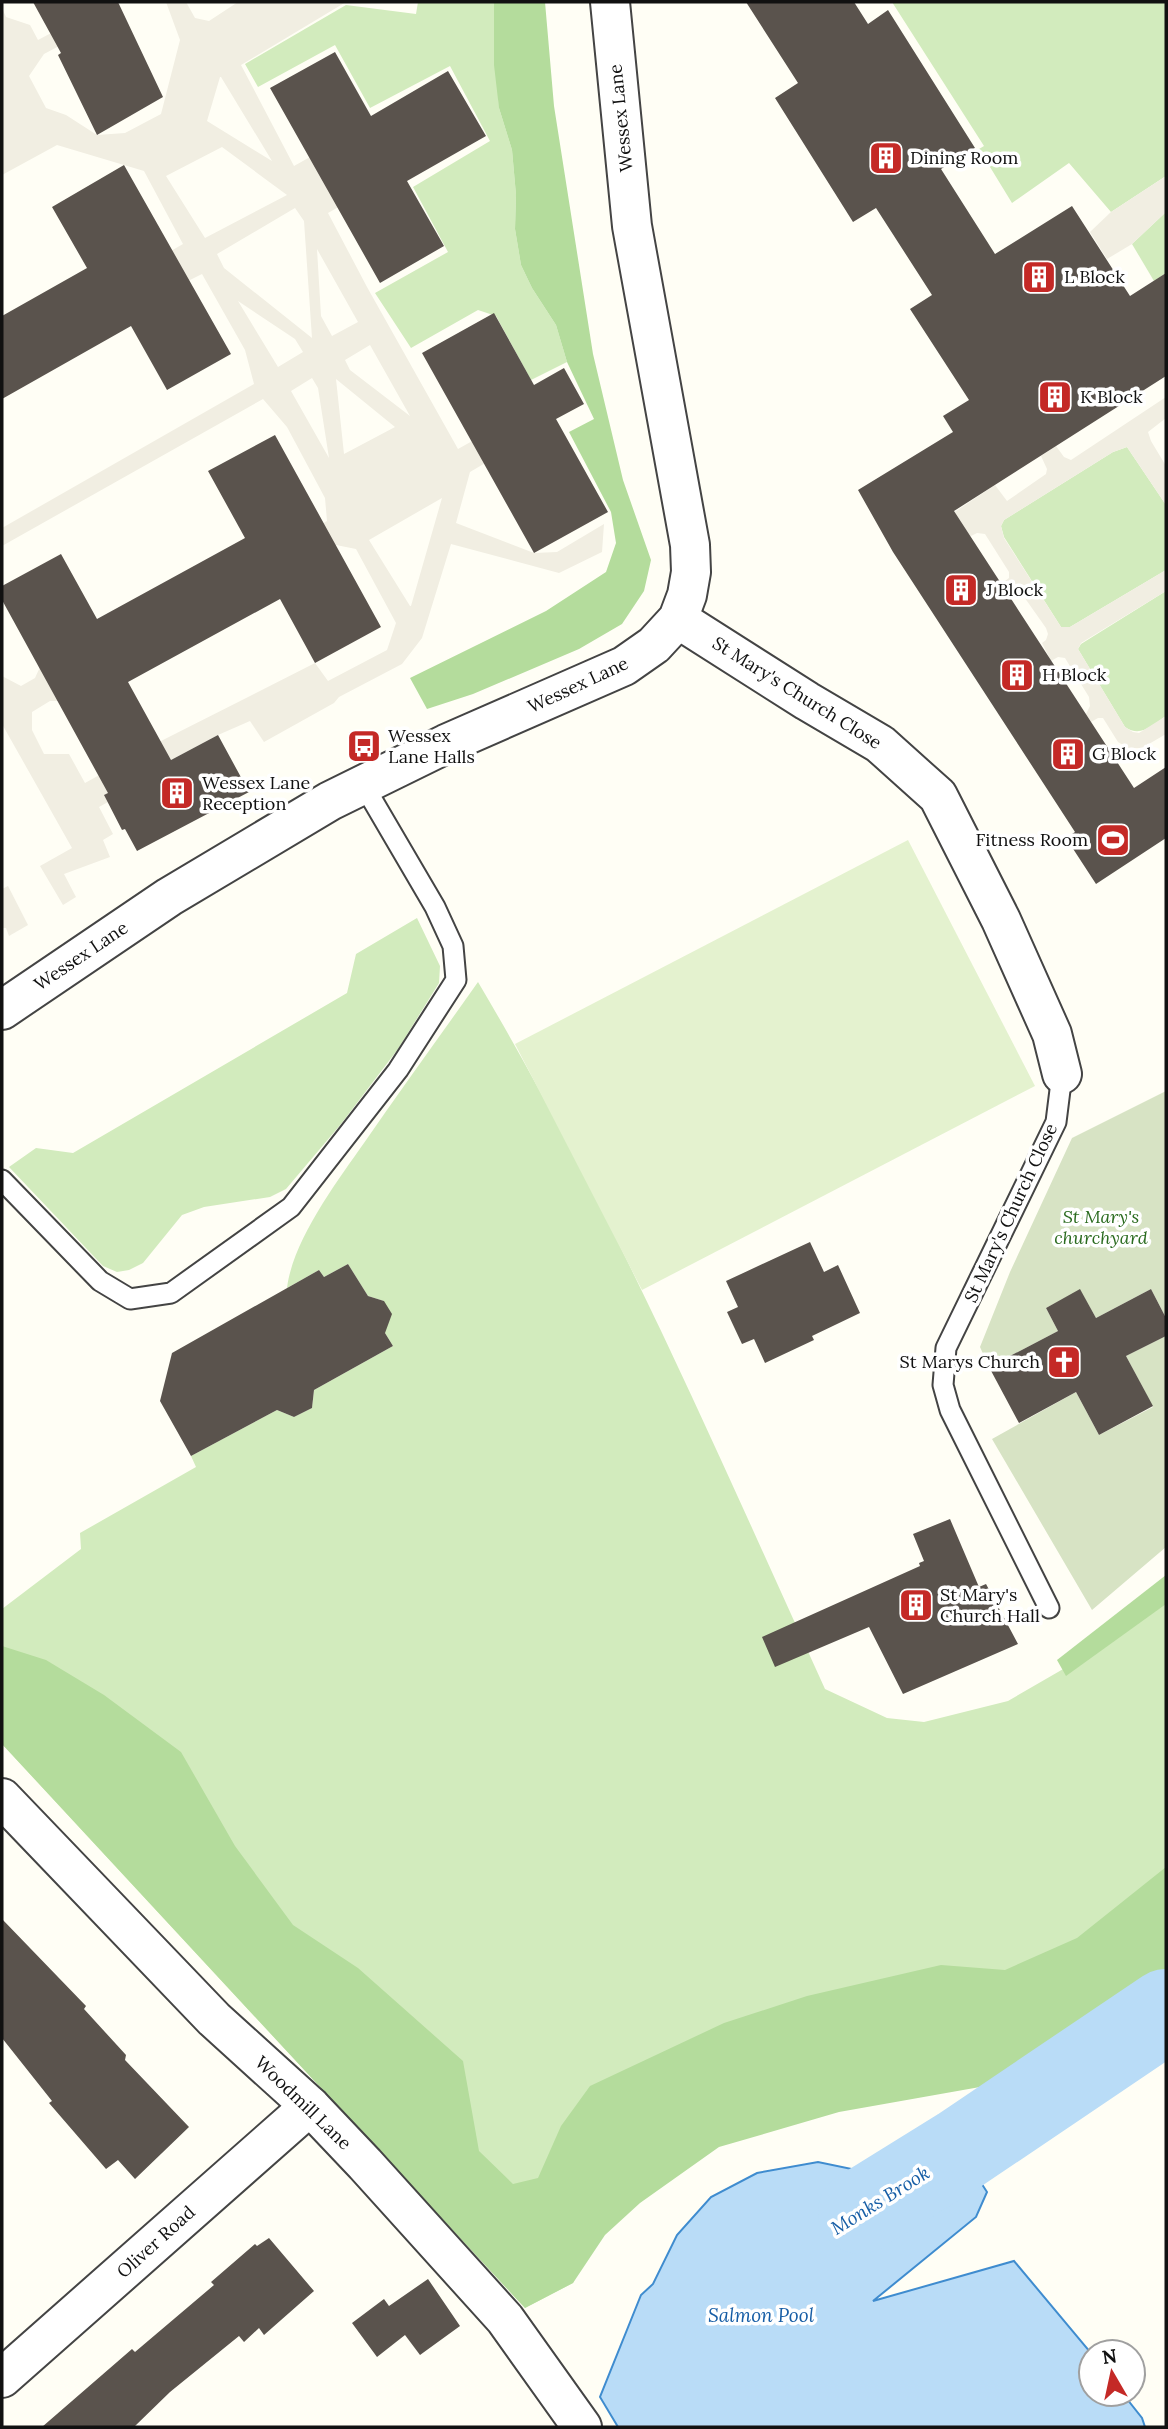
<svg xmlns="http://www.w3.org/2000/svg" width="1168" height="2429" viewBox="0 0 1168 2429" font-family="Lora,serif">
	<rect width="100%" height="100%" fill="#fffef5"/>
	<g fill="#d2ebbd">
		<path d="M418,2H494L499,108L512,150L516,195L515,229L521,265L532,288L556,325L567,362L531,380L496,316L478,310L411,348L375,293L448,252L413,187L490,141L450,66L370,108L335,45L258,87L245,64L346,5L416,14Z"/>
		<path d="M892,2H1166V176L1111,212L1069,163L1012,203L979,149L984,146Z"/>
		<path d="M1166,212V273L1154,281L1132,244Z"/>
		<path d="M1127,447L1166,505V570L1070,627H1061L1004,537L1001,526L1004,520L1113,452Z"/>
		<path d="M1166,591V716C1152,725 1141,738 1125,727L1078,649L1081,644Z"/>
		<path d="M417,918L440,966L439,983L398,1049L341,1124L286,1189L270,1197L204,1207L182,1215L143,1263L129,1270L117,1272L103,1266L9,1167L36,1148L73,1153L347,993L356,954Z"/>
		<path d="M478,982C612,1208 716,1450 825,1689L887,1718L924,1722L1008,1701L1084,1657L1166,1595V1905L619,2181L573,2283L525,2308L2,1744V1609L81,1549L80,1533L196,1467L191,1456L277,1410L294,1417L312,1408L314,1390L393,1346L385,1333L384,1301L368,1296L348,1264L324,1277L319,1270L287,1288C293,1240 336,1183 364,1143C401,1089 440,1036 478,982Z"/>
	</g>
	<g fill="#b4dc9c">
		<path d="M494,2H545L554,106L593,354L623,480L651,560L644,591L622,624L579,649L473,694L427,709L410,678L546,611L606,572L616,543L611,512L569,432L594,419L567,362L556,325L532,288L521,265L515,229L516,195L512,150L499,108L494,65Z"/>
		<path d="M1166,1575V1604L1066,1676L1057,1660Z"/>
		<path d="M2,1646L46,1660L104,1695L181,1752L235,1846L293,1925L358,1968L463,2061L479,2151L513,2184L538,2178L561,2126L590,2086L724,2023L807,1996L941,1965L1005,1970L1077,1938L1166,1867V1980L980,2087L839,2112L719,2147L640,2203L605,2235L573,2283L525,2308L2,1744Z"/>
	</g>
	<g fill="#d7e3c4">
		<path d="M1166,1091V1318L1151,1289L1096,1318L1080,1290L1046,1308L1058,1331L989,1367L980,1347L1010,1272L1072,1138Z"/>
		<path d="M1166,1336V1547L1092,1610L992,1439L1076,1392L1099,1435L1153,1407L1126,1356Z"/>
	</g>
	<path fill="#e4f2cf" d="M908,840L1035,1086L642,1290L515,1044Z"/>
	<g fill="#f1eee2" fill-rule="evenodd">
		<path d="M166,2H186L195,18L209,21L238,2H346L241,65L294,166L335,143L363,193L328,213L367,287L458,449L492,430L504,452L470,472L456,523L534,553L557,552L604,524L602,552L559,573L451,544L422,638L402,664L339,697L334,703L264,742L250,721L218,735L105,795L108,802L99,807L113,834L103,840L110,857L64,874L76,897L63,905L40,866L72,848L2,724V676L21,686L35,678L40,667L59,701H50L32,712V730L44,754H69L85,783L161,741L315,663L328,681L387,650L396,623L356,549L336,545L312,558L301,537L327,521L325,498L287,427L263,399L2,546V528L254,384L245,350L202,274L166,292L150,263L183,244L144,171L57,145L2,175V8L6,17L30,25L38,40L70,23L78,36L44,54L29,76L46,108L66,115L97,135L125,133L161,114L180,40ZM220,77H221L272,161L207,121ZM222,147L287,195L205,238L166,176ZM295,208L304,221L312,338L224,268L217,254ZM317,249L358,322L332,336L321,316ZM238,301L295,339L303,352L278,367ZM370,345L410,416L350,370L345,360ZM312,378L318,388L329,458L291,391ZM336,379L395,427L344,454ZM442,498L411,606H410L369,540Z"/>
		<path d="M1166,176V212L1132,244L1107,259L1090,232L1111,212Z"/>
		<path d="M1166,397V418L1148,432L1151,441L1166,466V505L1127,447L1113,452L1004,520L1001,526L1004,538L1061,627H1070L1166,570V591L1081,643L1078,649L1125,727L1133,732L1139,733L1166,716V734L1142,748H1128L1118,742L1103,718H1098L1091,722L1086,714L1090,706L1089,697L1065,658L1058,657L1051,661L1042,643L1046,640L1048,634L1046,628L1022,594L1014,593L1009,596L1001,584L1009,578V572L985,534L977,533L967,538L941,521L995,485L1007,501L1046,474L1047,469L1041,456L1056,446L1064,457L1071,460Z"/>
		<path d="M8,886L28,925L9,936L6,928H2V889Z"/>
	</g>
	<path fill="#b9dcf7" stroke="#3f8ccf" stroke-width="2" d="M929,2128L960,2150L987,2192L976,2217L873,2301L1014,2261L1091,2353V2394H1123L1142,2418L1145,2427H618L600,2397L641,2295L653,2284L677,2235L711,2197L757,2173L818,2162L861,2171Z"/>
	<g fill="none" stroke-linecap="round" stroke-linejoin="round">
		<path stroke="#b9dcf7" stroke-width="84" d="M860,2212L960,2150L1166,2011"/>
	</g>
	<g fill="#5a534d">
		<path d="M33,2H118L163,97L97,135L58,55L61,53Z"/>
		<path d="M746,2H854L868,24L888,10L975,148L941,169L995,254L1072,206L1130,296L1166,273V376L954,511L1134,788L1166,767V838L1096,884L1066,838L1075,832L893,552L858,490L953,432L943,416L969,400L910,309L932,295L876,208L853,222L775,98L798,83Z"/>
		<path d="M335,52L371,116L448,71L486,136L407,181L444,246L380,283L270,88Z"/>
		<path d="M124,165L231,354L167,390L131,326L2,399V316L87,268L52,207Z"/>
		<path d="M494,313L534,385L564,368L584,404L556,419L608,512L534,553L422,353Z"/>
		<path d="M275,435L381,627L315,663L280,599L128,682L171,760L218,735L249,792L137,851L125,829L122,830L104,795L108,793L2,600V586L61,554L97,619L245,538L208,471Z"/>
		<path d="M810,1242L824,1272L838,1265L860,1313L812,1336L814,1340L765,1363L754,1339L742,1344L727,1312L738,1307L726,1281Z"/>
		<path d="M348,1264L368,1296L384,1301L392,1314L385,1333L393,1346L314,1390L312,1408L294,1417L277,1410L191,1456L160,1401L172,1353L319,1270L324,1277Z"/>
		<path d="M1080,1289L1096,1318L1151,1289L1166,1318V1336L1126,1356L1153,1406L1099,1435L1076,1392L1019,1423L989,1367L1058,1331L1046,1308Z"/>
		<path d="M950,1519L979,1587L986,1584L1018,1644L903,1694L869,1627L775,1667L762,1637L920,1566L919,1563L924,1561L913,1534Z"/>
		<path d="M2,1919L86,2006L84,2009L126,2055L125,2060L189,2127L135,2179L118,2160L106,2169L49,2103L52,2101L2,2038Z"/>
		<path d="M269,2238L314,2291L264,2335L259,2328L244,2342L239,2336L170,2392L134,2427H42L132,2349L135,2352L214,2285L211,2282L255,2244L257,2246Z"/>
		<path d="M428,2279L460,2326L420,2355L405,2335L377,2357L352,2323L384,2299L389,2306Z"/>
	</g>
	<g fill="none" stroke-linecap="round" stroke-linejoin="round">
		<g stroke="#444" stroke-width="23">
			<g id="service">
				<path d="M2,1180L100,1281L130,1299L171,1293L291,1207L398,1070L456,980L453,946L435,907L363,784"/>
				<path d="M1049,1608L950,1410L943,1385L946,1348L1056,1122L1062,1074"/>
			</g>
		</g>
		<g stroke="#444" stroke-width="42">
			<g id="minor">
				<path d="M678,619L807,701L880,744L938,796L1001,920L1052,1034L1062,1074"/>
				<path d="M2,2378L310,2106"/>
			</g>
		</g>
		<g stroke="#444" stroke-width="42">
			<g id="tertiary">
				<path d="M2,1010L169,897L330,801L446,744L624,666L654,645L678,619L687,595L691,572L690,545L632,226L610,2"/>
				<path d="M2,1798L214,2019L310,2106L365,2164L505,2319L582,2427"/>
			</g>
		</g>
		<use href="#service" stroke="#fff" stroke-width="19"/>
		<use href="#minor" stroke="#fff" stroke-width="38"/>
		<use href="#tertiary" stroke="#fff" stroke-width="38"/>
	</g>
	<defs>
		<g id="building-square" transform="scale(1.75)"><rect x="-9" y="-9" width="18" height="18" rx="4" fill="#c42926" stroke="#fff"/><path d="M-4-6H4V6H1V3H-1V6H-4ZM-2.5-4.3h1.7v1.8h-1.7ZM.8-4.3h1.7v1.8H.8ZM-2.5-1h1.7V.8h-1.7ZM.8-1h1.7V.8H.8Z" fill="#fff"/></g>
		<g id="bus-square" transform="scale(1.75)"><rect x="-9" y="-9" width="18" height="18" rx="4" fill="#c42926" stroke="#fff"/><path d="M-5-6H5V4H4V6H2V4H-2V6H-4V4H-5ZM-3.5-4V0h7V-4ZM-3.5 1.2v1.5H-2V1.2ZM2 1.2v1.5H3.5V1.2Z" fill="#fff"/></g>
		<g id="stadium-square" transform="scale(1.75)"><rect x="-9" y="-9" width="18" height="18" rx="4" fill="#c42926" stroke="#fff"/><path d="M0-5a6.5 5 0 1 0 0 10a6.5 5 0 1 0 0-10ZM-3.5-1.8h7v3.6h-7Z" fill="#fff"/></g>
		<g id="church-square" transform="scale(1.75)"><rect x="-9" y="-9" width="18" height="18" rx="4" fill="#c42926" stroke="#fff"/><path d="M-1.2-6h2.4v3.5h3.3v2.4h-3.3V6h-2.4V-.1h-3.3v-2.4h3.3Z" fill="#fff"/></g>
	</defs>
	<g fill-rule="evenodd">
		<use href="#building-square" x="886" y="158"/>
		<use href="#building-square" x="1039" y="277"/>
		<use href="#building-square" x="1055" y="397"/>
		<use href="#building-square" x="961" y="590"/>
		<use href="#building-square" x="1017" y="675"/>
		<use href="#bus-square" x="364" y="746"/>
		<use href="#building-square" x="1068" y="754"/>
		<use href="#building-square" x="177" y="793"/>
		<use href="#stadium-square" x="1113" y="840"/>
		<use href="#church-square" x="1064" y="1362"/>
		<use href="#building-square" x="916" y="1605"/>
	</g>
	<g text-anchor="middle" stroke-width="7" stroke-linejoin="round" paint-order="stroke">
		<g font-size="18" fill="#111" stroke="#fff">
			<text transform="translate(621 118) rotate(-96)" y="6">Wessex Lane</text>
			<text transform="translate(578 685) rotate(-25)" y="6">Wessex Lane</text>
			<text transform="translate(797 693) rotate(32)" y="6">St Mary's Church Close</text>
			<text transform="translate(81 956) rotate(-34)" y="6">Wessex Lane</text>
			<text transform="translate(1011 1213) rotate(-65)" y="6">St Mary's Church Close</text>
			<text transform="translate(303 2103) rotate(44)" y="6">Woodmill Lane</text>
			<text transform="translate(156 2242) rotate(-42)" y="6">Oliver Road</text>
		</g>
		<g font-size="18" fill="#111" stroke="#fff" text-anchor="start">
			<text x="910" y="164">Dining Room</text>
			<text x="1064" y="283">L Block</text>
			<text x="1080" y="403">K Block</text>
			<text x="986" y="596">J Block</text>
			<text x="1042" y="681">H Block</text>
			<text x="388" y="742">Wessex<tspan x="388" dy="21">Lane Halls</tspan></text>
			<text x="1092" y="760">G Block</text>
			<text x="202" y="789">Wessex Lane<tspan x="202" dy="21">Reception</tspan></text>
			<text x="1088" y="846" text-anchor="end">Fitness Room</text>
			<text x="1040" y="1368" text-anchor="end">St Marys Church</text>
			<text x="940" y="1601">St Mary's<tspan x="940" dy="21">Church Hall</tspan></text>
		</g>
		<g font-size="18" font-style="italic" fill="#2a6b1f" stroke="#fff">
			<text x="1101" y="1223">St Mary's<tspan x="1101" dy="21">churchyard</tspan></text>
		</g>
		<g font-size="19" font-style="italic" fill="#175ea6" stroke="#fff">
			<text transform="translate(880 2200) rotate(-32)" y="7">Monks Brook</text>
			<text x="761" y="2322">Salmon Pool</text>
		</g>
	</g>
	<rect width="1168" height="2429" fill="none" stroke="#111111" stroke-width="7"/>
	<g transform="translate(1112 2373) rotate(351)"><circle r="33" fill="#ffffff" stroke="#a0a0a0" stroke-width="2"/>
	<path d="M0-5L12 26L0 18L-12 26Z" fill="#c42926"/>
	<text y="-10" font-size="19" font-weight="bold" text-anchor="middle" fill="#111111">N</text>
	</g>
</svg>
